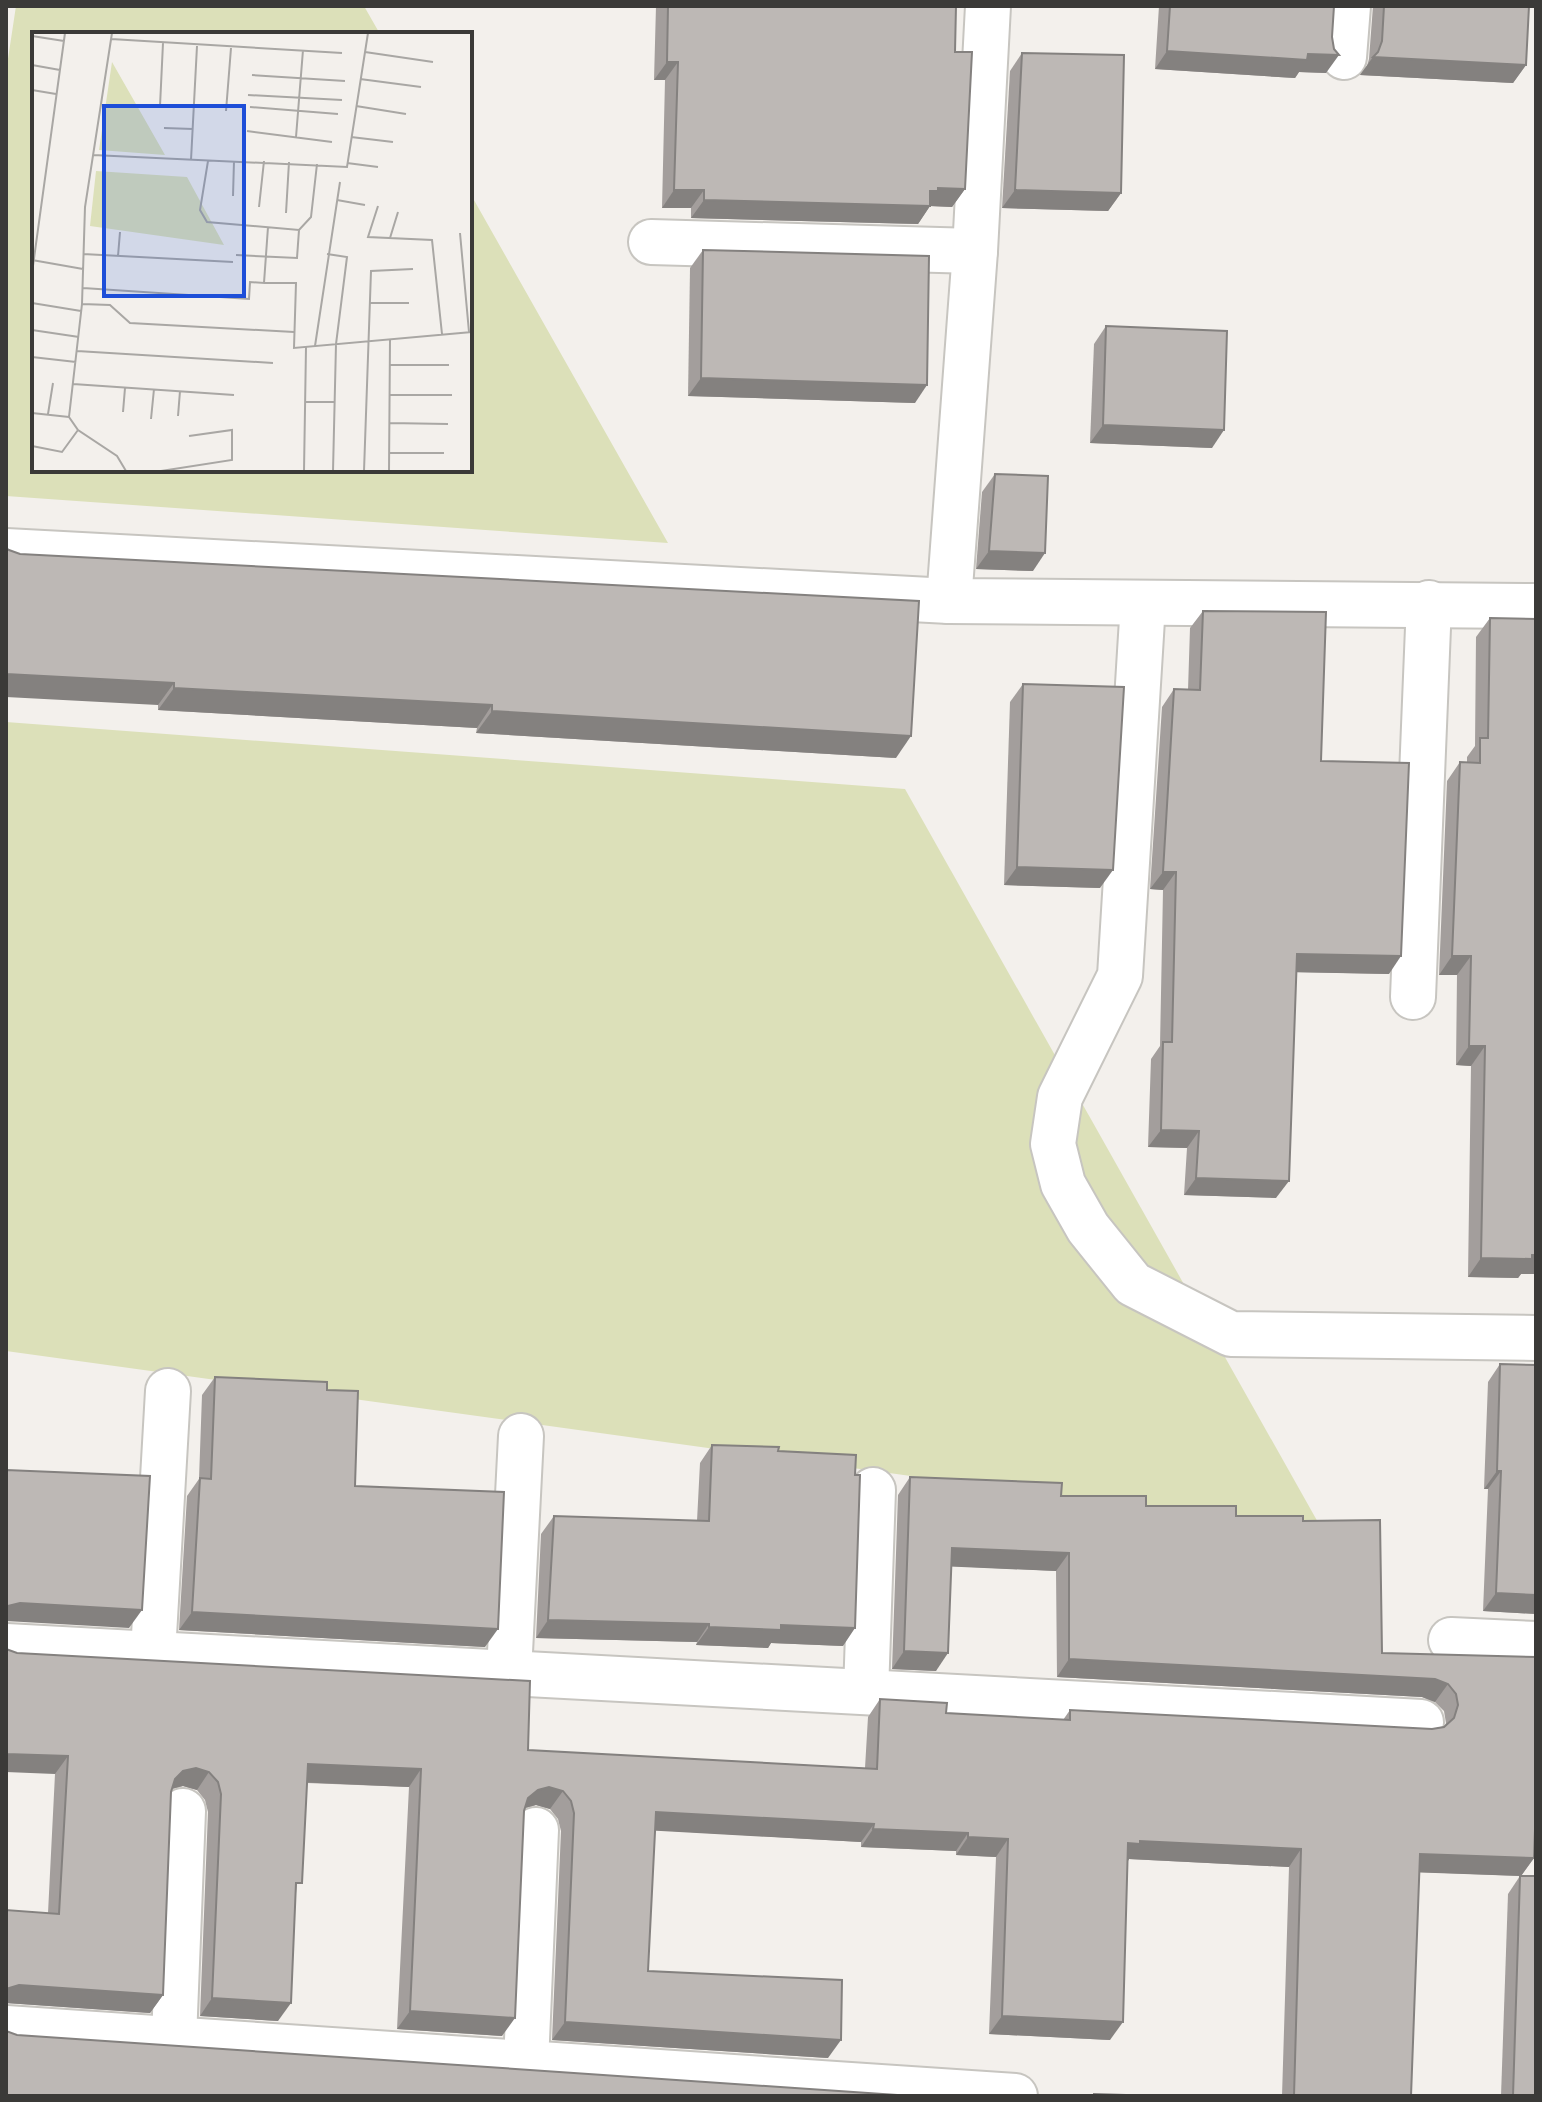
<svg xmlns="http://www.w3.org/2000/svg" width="1542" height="2102" viewBox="0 0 1542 2102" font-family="'Libre Baskerville',serif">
	<rect width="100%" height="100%" fill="#f3f0ec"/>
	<g fill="#dce0b9">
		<path d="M16,6H364L380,34H34V470H470V193L668,543L6,496V72Z"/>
		<path d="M6,722L905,789L1324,1533L6,1351Z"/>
	</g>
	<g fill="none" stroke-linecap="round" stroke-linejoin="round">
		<g stroke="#c7c5c0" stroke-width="48">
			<g id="street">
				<path d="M1344,57L1348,6"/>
				<path d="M651,242L975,251"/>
				<path d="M6,551L949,601L1536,606"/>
				<path d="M949,601L975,251L988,6"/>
				<path d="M1143,603L1120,976L1060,1097L1053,1144L1063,1184L1088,1228L1133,1284L1231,1334L1536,1338"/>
				<path d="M1413,997L1429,603"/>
				<path d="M1451,1640L1536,1644"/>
				<path d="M6,1646L1421,1722"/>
				<path d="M153,1653L168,1391"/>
				<path d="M509,1672L521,1436"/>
				<path d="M866,1692L873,1490"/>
				<path d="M6,2028L1015,2096"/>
				<path d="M174,2039L183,1811"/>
				<path d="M526,2063L536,1830"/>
			</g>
		</g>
		<use href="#street" stroke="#fff" stroke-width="44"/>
	</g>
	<g fill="#a39e9c">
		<path d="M656,6H956L955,52L965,189L952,207L930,206L918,224L691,218V208H662L665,80H654Z"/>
		<path d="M1159,6H1334L1332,37L1326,73L1299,72L1295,78L1155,69Z"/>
		<path d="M1373,6H1529L1526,65L1513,83L1360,75L1367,66L1369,59Z"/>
		<path d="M1022,53L1121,193L1108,211L1002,208L1010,71Z"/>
		<path d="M703,250L915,403L688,396L690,268Z"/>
		<path d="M1106,326L1212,448L1090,443L1094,344Z"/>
		<path d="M995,474L1033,571L976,569L982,492Z"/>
		<path d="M9,550L20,554L896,758L476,733L477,728L158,710V705Z"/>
		<path d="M1203,611L1321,761L1389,974L1296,972L1276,1198L1184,1195L1187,1148L1148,1147L1151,1059L1160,1046L1163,890L1150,889L1162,707L1174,689L1188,690L1190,628Z"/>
		<path d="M1490,618L1536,619V1274H1521L1518,1278L1468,1277L1471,1066L1456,1065L1457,975H1439L1447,781L1460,762H1467V757L1475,746L1476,637Z"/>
		<path d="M1023,684L1100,888L1004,885L1010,702Z"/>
		<path d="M1500,1364L1536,1614L1483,1611L1488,1489H1484L1488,1382Z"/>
		<path d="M215,1377L327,1390L355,1486L485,1647L179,1630L187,1496L199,1479L202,1395Z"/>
		<path d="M712,1445L778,1451L843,1646L771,1643L768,1648L696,1645L697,1642L536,1638L541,1534L554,1516L697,1521L700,1463Z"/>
		<path d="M910,1477L1146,1506L1236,1516L1303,1521L1382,1653L1536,1657L1534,1858L1521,1876L1419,1872L1411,2096H1282L1289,1867L1129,1859L1128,1861L1110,2040L989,2034L996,1857L956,1855V1851L861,1847V1842L655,1830L648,1971L828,2058L552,2040L561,1831L558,1819L550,1809L536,1805L525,1808L524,1811L502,2036L397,2029L409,1787L307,1783L296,1893L278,2021L200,2016L208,1812L205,1800L197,1790L183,1786L172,1789L171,1792L163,1995L150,2013L6,2003L48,1913L55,1774L17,1653L528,1750L865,1768L868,1717L880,1699L946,1713L1063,1720L1070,1710L1432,1729L1445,1726L1446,1723L1444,1711L1435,1702L1422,1697L1057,1677L1056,1571L951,1566L936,1671L892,1669L898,1495Z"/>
		<path d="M1520,1876L1536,2096H1501L1508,1894Z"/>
	</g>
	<g fill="#84817f">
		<path d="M1167,51L1308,54L1339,55L1326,73L1299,72L1295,78L1155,69Z"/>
		<path d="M1373,57L1526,65L1513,83L1360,75Z"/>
		<path d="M667,62H678L665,80H654Z"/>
		<path d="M938,188L965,189L952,207L930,206L918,224L691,218L704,200Z"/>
		<path d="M674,190H704L691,208H662Z"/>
		<path d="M1015,190L1121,193L1108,211L1002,208Z"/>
		<path d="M701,378L927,385L915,403L688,396Z"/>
		<path d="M1103,425L1224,430L1212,448L1090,443Z"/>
		<path d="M989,551L1045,553L1033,571L976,569Z"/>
		<path d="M6,674L174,683L158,705L6,697Z"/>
		<path d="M174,688L492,705L477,728L158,710Z"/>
		<path d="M492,711L911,736L896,758L476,733Z"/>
		<path d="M1017,867L1113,870L1100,888L1004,885Z"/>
		<path d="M1163,872H1176L1163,890L1150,889Z"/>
		<path d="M1297,954L1401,956L1389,974L1284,972Z"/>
		<path d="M1452,956H1471L1457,975H1439Z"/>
		<path d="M1469,1046H1485L1471,1066L1456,1065Z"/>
		<path d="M1161,1130L1199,1131L1187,1148L1148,1147Z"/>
		<path d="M1196,1178L1289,1181L1276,1198L1184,1195Z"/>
		<path d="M1536,1255V1274H1521L1518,1278L1468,1277L1481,1258Z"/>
		<path d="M1497,1471H1501L1488,1489H1484Z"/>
		<path d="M952,1548L1069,1553L1056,1571L939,1566Z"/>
		<path d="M1496,1593L1536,1595V1614L1483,1611Z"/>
		<path d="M20,1603L142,1610L129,1628L6,1621V1607L8,1606Z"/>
		<path d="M192,1612L498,1629L485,1647L179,1630Z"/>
		<path d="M548,1620L709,1624L697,1642L536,1638Z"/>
		<path d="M781,1625L855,1628L843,1646L771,1643L768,1648L696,1645L709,1627Z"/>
		<path d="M904,1651L948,1653L936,1671L892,1669Z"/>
		<path d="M1069,1659L1435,1679L1448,1684L1435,1702L1422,1697L1057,1677Z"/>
		<path d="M6,1754L68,1756L55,1774L6,1772Z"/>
		<path d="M308,1764L421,1769L409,1787L295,1782Z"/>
		<path d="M196,1768L209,1772L197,1790L183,1786L171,1789L175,1779L183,1771Z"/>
		<path d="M549,1787L563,1791L550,1809L536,1805L525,1808L528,1798L538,1790Z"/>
		<path d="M656,1812L874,1824L861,1842L643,1830Z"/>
		<path d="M873,1829L968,1833L956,1851L861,1847Z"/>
		<path d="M968,1837L1008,1839L996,1857L956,1855Z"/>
		<path d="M1140,1841L1301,1849L1289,1867L1129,1859L1127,1862L1128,1843Z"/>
		<path d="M1420,1854L1534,1858L1521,1876L1407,1872Z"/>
		<path d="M19,1985L163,1995L150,2013L6,2003V1989Z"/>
		<path d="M212,1998L291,2003L278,2021L200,2016Z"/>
		<path d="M410,2011L515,2018L502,2036L397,2029Z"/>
		<path d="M1002,2016L1123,2022L1110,2040L989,2034Z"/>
		<path d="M565,2022L841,2040L828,2058L552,2040Z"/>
	</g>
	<g fill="#bdb8b5" stroke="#84817f" stroke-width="2">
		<path d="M668,6H956L955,52H972L965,189L938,188V191H930V206L704,200V190H674L678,62H667Z"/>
		<path d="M1170,6H1334L1332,37L1334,49L1339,55L1308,54L1307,60L1167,51Z"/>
		<path d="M1384,6H1529L1526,65L1373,57L1378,52L1382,41Z"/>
		<path d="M1022,53L1124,55L1121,193L1015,190Z"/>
		<path d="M703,250L929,256L927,385L701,378Z"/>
		<path d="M1106,326L1227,331L1224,430L1103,425Z"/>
		<path d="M995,474L1048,476L1045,553L989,551Z"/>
		<path d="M6,548L9,550L20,554L919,601L911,736L492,711V705L174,688V683L6,674Z"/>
		<path d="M1203,611L1326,612L1321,761L1409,763L1401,956L1297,954L1289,1181L1196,1178L1199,1131L1161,1130L1163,1042H1172L1176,872H1163L1174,689L1200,690Z"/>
		<path d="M1490,618L1536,619V1255H1532V1259L1481,1258L1485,1046H1469L1471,956H1452L1460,762L1480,763V738H1488Z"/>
		<path d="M1023,684L1124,687L1113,870L1017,867Z"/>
		<path d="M1500,1364L1536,1365V1595L1496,1593L1501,1471H1497Z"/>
		<path d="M215,1377L327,1382V1390L358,1391L355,1486L504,1492L498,1629L192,1612L200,1478L211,1479Z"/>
		<path d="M712,1445L779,1447L778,1451L856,1455L855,1475H860L855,1628L781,1625V1630L709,1627V1624L548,1620L554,1516L709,1521Z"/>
		<path d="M6,1470L150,1476L142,1610L20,1603L8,1606L6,1607Z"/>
		<path d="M910,1477L1062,1483L1061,1496H1146V1506H1236V1516H1303V1521L1380,1520L1382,1653L1536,1657V1800L1534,1858L1420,1854L1411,2096H1294L1301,1849L1140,1841V1844L1128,1843L1123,2022L1002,2016L1008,1839L968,1837V1833L873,1829L874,1824L656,1812L648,1971L842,1980L841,2040L565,2022L574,1813L571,1801L563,1791L549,1787L538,1790L528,1798L524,1811L515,2018L410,2011L421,1769L308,1764L302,1883H296L291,2003L212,1998L221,1794L218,1782L209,1772L196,1768L183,1771L175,1779L171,1792L163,1995L19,1985L6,1989V1910L59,1914L68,1756L6,1754V1649L17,1653L530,1681L528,1750L877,1769L880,1699L947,1703L946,1713L1070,1720V1710L1432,1729L1444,1727L1454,1718L1458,1705L1456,1694L1448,1684L1435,1679L1069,1659V1553L952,1548L948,1653L904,1651Z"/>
		<path d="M1520,1876H1536V2096H1513Z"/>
		<path d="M6,2031L17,2035L912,2096H6Z"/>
		<path d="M1094,2094L1158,2096H1094Z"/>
	</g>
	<g transform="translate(32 32)">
		<rect width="440" height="440" fill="#f3f0ec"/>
		<path d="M80,30L133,123L67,118ZM64,139L155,145L192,213L58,194Z" fill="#dce0b9"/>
		<path fill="none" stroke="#a9a7a4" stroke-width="2" d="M80,1L53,175L50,272L37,385L46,398L85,424L94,439M0,4L32,9M79,7L310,21M333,20L401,30M0,33L28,38M220,43L313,49M328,47L389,55M0,58L24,62M216,63L310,68M128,74L131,11M324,74L374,82M218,75L306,82M194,79L199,16M132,96L161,97M215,99L300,110M264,105L271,18M319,105L361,110M61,123L315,135L336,1M159,128L165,14M176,129L168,178L175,190L267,198L279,185L285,132M315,131L346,135M201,164L202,129M305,168L333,173M346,174L336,205L400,208L410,302M227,175L232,129M254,181L257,130M428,201L437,300M358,206L366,180M51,222L201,230M295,222L315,225L304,312L301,439M204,223L265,226L267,198M86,224L88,200M0,228L51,237M0,241L33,1M232,251H264L262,316L440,300M51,256L217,267L218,250L232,251L236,195M0,271L49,279M337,271H377M50,272L78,273L98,291L262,300M0,298L47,305M283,314L308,150M45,319L241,331M0,325L44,330M358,333H417M41,352L202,363M358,363H420M273,370H303M91,380L93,356M0,381L37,385M16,382L21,351M146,384L148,359M119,387L122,357M357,391L416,392M0,414L30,420L46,398M357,421H412M129,439L200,428V398L157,404M272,439L274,315M332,439L339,239L381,237M357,439L358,307"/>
		<path fill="#1d4ed8" fill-opacity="0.15" stroke="#1d4ed8" stroke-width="4" d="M72,74H212V264H72Z"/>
		<rect width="440" height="440" fill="none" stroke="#3b3a38" stroke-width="4"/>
	</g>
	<rect width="1542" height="2102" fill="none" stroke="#3b3a38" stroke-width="16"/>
</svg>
